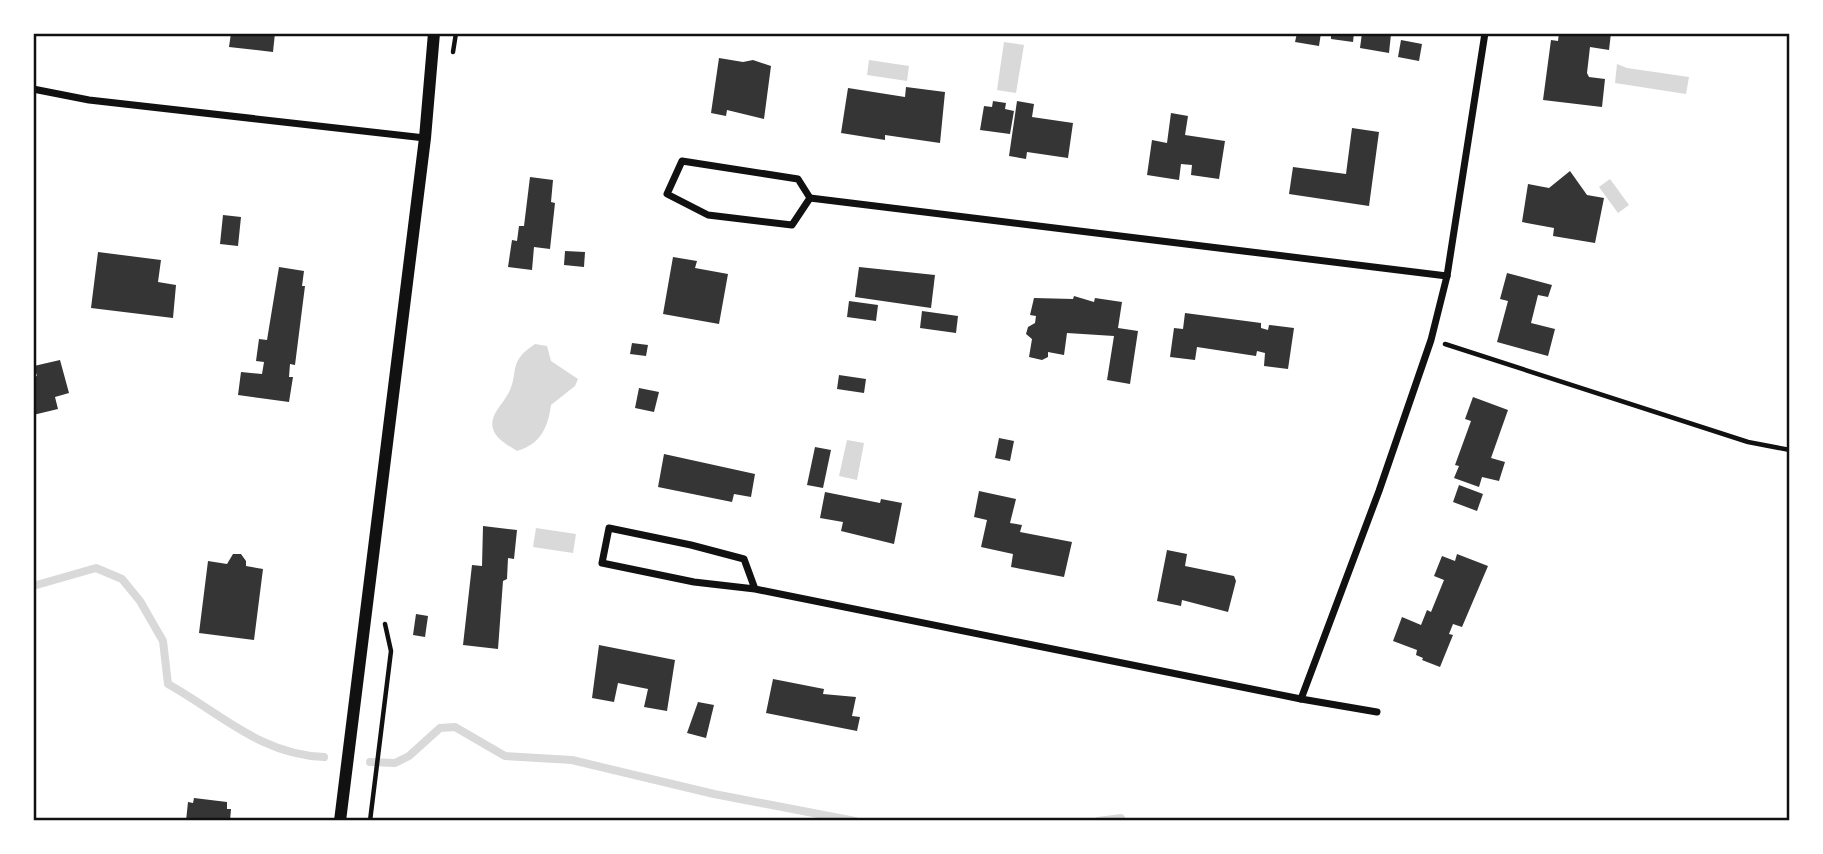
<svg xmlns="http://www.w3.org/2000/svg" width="1823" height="854" viewBox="0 0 1823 854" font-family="'Sofia Sans Condensed',sans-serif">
	<rect width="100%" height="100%" fill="#fff"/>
	<g fill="#d9d9d9">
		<path d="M1004,42L1024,45L1016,93L997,90Z"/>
		<path d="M869,60L909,66L907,81L867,75Z"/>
		<path d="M1617,64L1627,68L1689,77L1686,94L1615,83Z"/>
		<path d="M1610,179L1629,205L1618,213L1599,187Z"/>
		<path d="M535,344L547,346L551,361L578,379L575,386L551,405C548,427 541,444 517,451C509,446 496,439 493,429C489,416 502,405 508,394C520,373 506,363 535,344Z"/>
		<path d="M847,440L864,443L857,480L839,476Z"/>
		<path d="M536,528L576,534L573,553L533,547Z"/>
	</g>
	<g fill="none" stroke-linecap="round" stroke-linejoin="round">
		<g stroke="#d9d9d9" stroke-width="8">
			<path d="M33,586L96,568L122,579L140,601L163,641L168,684C220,713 261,755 324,757"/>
			<path d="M370,762L395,763L409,756L440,728L455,727L505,756L572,760L714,794L855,821"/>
			<path d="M1098,821L1121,818L1122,821"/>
		</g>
	</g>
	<g fill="#353535">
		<path d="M231,33H275L273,52L229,47Z"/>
		<path d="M1297,33H1321L1319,46L1295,42Z"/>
		<path d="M1331,33H1354L1353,42L1331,39Z"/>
		<path d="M1362,33L1391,34L1389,53L1360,48Z"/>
		<path d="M1559,33H1611L1609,50L1590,47L1587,73L1589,77L1605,79L1602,107L1543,100L1551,40L1558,41Z"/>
		<path d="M1401,40L1422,44L1419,61L1398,57Z"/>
		<path d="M719,58L743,62L753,60L771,66L764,119L727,110L726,116L711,113Z"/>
		<path d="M906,87L945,92L940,143L885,135V140L841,133L848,88L905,97Z"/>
		<path d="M993,101L1006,103L1005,109L1014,111L1010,134L980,130L984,106L992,107Z"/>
		<path d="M1017,101L1034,104L1032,117L1073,123L1068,158L1027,152L1026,159L1009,156Z"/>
		<path d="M1171,113L1188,116L1185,135L1225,141L1219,179L1191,175L1192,165L1181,164L1179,180L1147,175L1152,140L1167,143Z"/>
		<path d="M1352,128L1379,132L1369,206L1289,194L1293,167L1346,174Z"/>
		<path d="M1570,171L1587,195L1604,198L1595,243L1553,236L1554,228L1522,222L1528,184L1549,188Z"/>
		<path d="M530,177L553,180L551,202L555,203L550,249L534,247L532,270L508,267L512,240L517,241L519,226H524Z"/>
		<path d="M223,215L241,217L238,246L220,244Z"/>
		<path d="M565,251L585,252L584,267L564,265Z"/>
		<path d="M98,252L161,260L158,282L176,285L173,318L91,308Z"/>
		<path d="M673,257L697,261L695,268L728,274L719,324L663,314Z"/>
		<path d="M279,267L304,271L302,286H305L295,365L290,364L289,377H293L289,402L238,395L241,372L262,374L264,362L256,361L259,339L267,340Z"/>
		<path d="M859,267L935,275L931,308L855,297Z"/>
		<path d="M1507,273L1552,285L1548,297L1538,295L1531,323L1555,329L1548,356L1497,342L1508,301L1500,299Z"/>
		<path d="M1074,296L1094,302L1095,298L1122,302L1118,328L1138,331L1130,384L1107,380L1114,336L1067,333L1064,355L1048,352V357L1042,360L1029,357L1032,339L1026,334L1028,327L1035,323L1036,316L1030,315L1034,298L1073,299Z"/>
		<path d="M849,301L878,305L876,321L847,317Z"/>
		<path d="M922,311L958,316L956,333L920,328Z"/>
		<path d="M1185,313L1261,323V328L1268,330L1269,325L1294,328L1288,369L1264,366L1265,353L1257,351L1256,356L1197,347L1195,360L1170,357L1174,328L1183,329Z"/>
		<path d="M632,343L648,345L646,356L630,354Z"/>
		<path d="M60,360L69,393L55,397L58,409L33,415V377L37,376L34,366Z"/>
		<path d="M839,375L866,379L864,393L837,389Z"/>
		<path d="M639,388L659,392L654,412L635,408Z"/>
		<path d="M1473,397L1508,410L1491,458L1505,462L1499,481L1482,477L1479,487L1454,478L1459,466L1455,465L1471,421L1465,419Z"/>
		<path d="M999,438L1014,441L1010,461L995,458Z"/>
		<path d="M815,447L831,450L823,488L807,485Z"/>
		<path d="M664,454L755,474L751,497L734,494L732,502L658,487Z"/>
		<path d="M1459,485L1483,494L1477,511L1453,502Z"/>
		<path d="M979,491L1016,499L1010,523L1022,525L1020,532L1072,542L1064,577L1011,567L1013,554L981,547L987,520L974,517Z"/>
		<path d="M825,492L880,503L881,499L902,503L894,544L841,531L843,522L820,518Z"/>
		<path d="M483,526L517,530L514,559L508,558L507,579L503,581L498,649L463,645L472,565L482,566Z"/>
		<path d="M1167,550L1187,554L1185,566L1234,576L1236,581L1228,612L1182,600L1181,606L1157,601Z"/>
		<path d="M233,554H241L246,561V566L263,569L254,640L199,633L208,561L227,564Z"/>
		<path d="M1457,554L1488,566L1462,627L1453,624L1449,634L1453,635L1440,667L1422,660L1423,658L1416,655L1417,650L1393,641L1402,617L1421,625L1427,610L1431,612L1444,580L1434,576L1442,556L1455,561Z"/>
		<path d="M416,614L428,616L425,637L413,635Z"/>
		<path d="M599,645L675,660L667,711L644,707L648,689L618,683L614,702L592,698Z"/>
		<path d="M773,679L824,689L823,694L856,697L852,716L860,717L857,731L766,713Z"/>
		<path d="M698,702L714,705L706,738L687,733Z"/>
		<path d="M194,798L227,802V809H231L230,821H186L188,802L193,803Z"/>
	</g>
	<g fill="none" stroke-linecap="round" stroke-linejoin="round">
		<g stroke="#111" stroke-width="4.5">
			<path d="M453,52L456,33"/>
			<path d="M1445,344L1748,442L1790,450"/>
			<path d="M370,821L391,651L385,624"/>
		</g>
		<g stroke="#111" stroke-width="7">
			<path d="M33,89L89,100L425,138"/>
			<path d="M682,161L798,179L810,198L792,225L708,215L667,194Z"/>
			<path d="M810,198L1447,276"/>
			<path d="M755,589L744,559L691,545L609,528L602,563L694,582L755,589L1301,699L1379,491L1431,340L1447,276L1485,33"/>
			<path d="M1301,699L1377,712"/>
		</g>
		<path stroke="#111" stroke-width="12" d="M340,821L425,138L434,33"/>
	</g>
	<rect width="1823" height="854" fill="none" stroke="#ffffff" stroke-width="70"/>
	<rect x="35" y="35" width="1753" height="784" fill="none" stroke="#111" stroke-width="2.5"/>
</svg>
